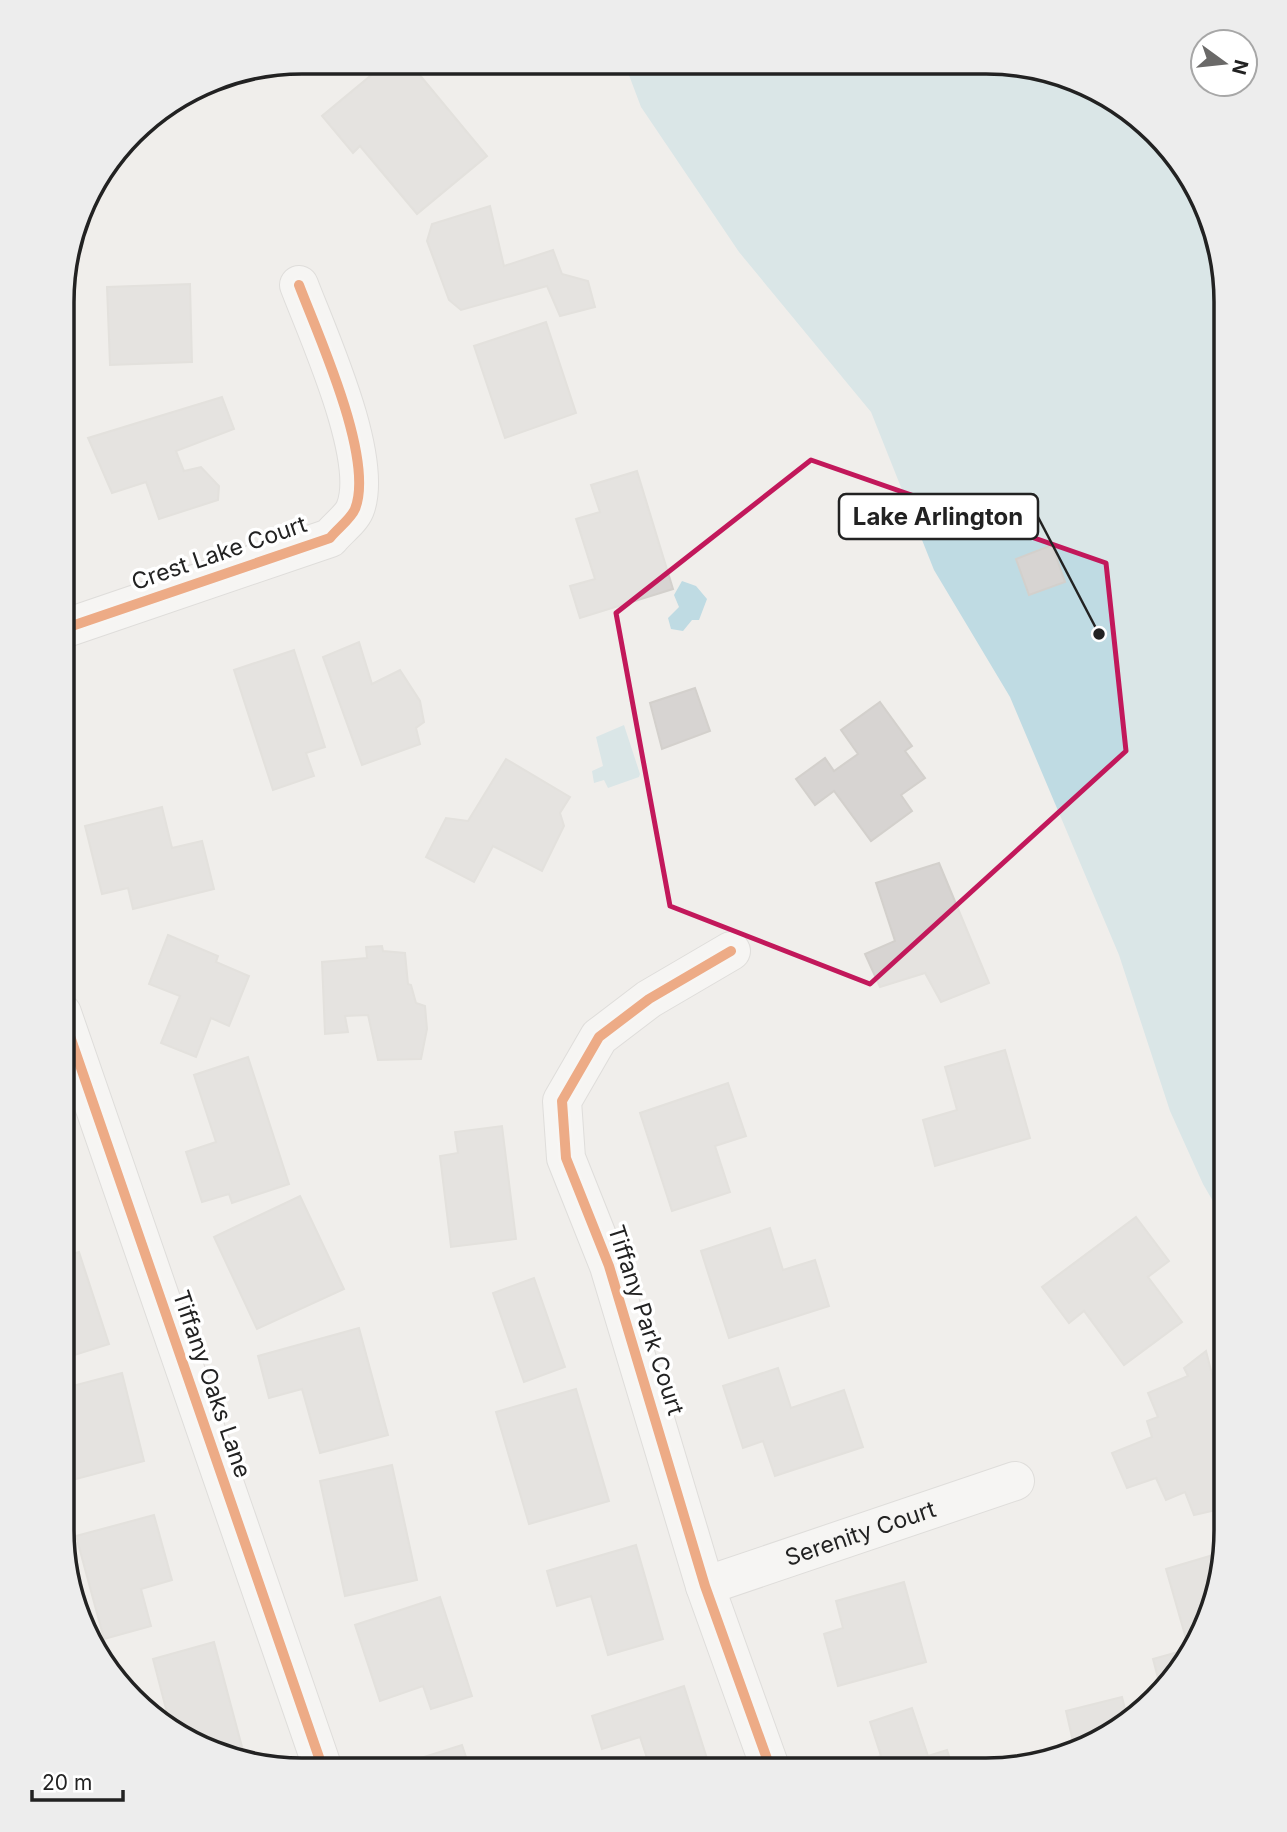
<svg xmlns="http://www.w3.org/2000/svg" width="1287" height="1832" viewBox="0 0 1287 1832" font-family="Inter,sans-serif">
	<rect width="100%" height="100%" fill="#f0eeeb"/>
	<g fill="#bfdbe3">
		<path d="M624,62L1017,63L1131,111L1201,196L1226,301L1225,1222L1203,1184L1170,1111L1119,955L1010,697L934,570L871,412L739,252L641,107Z"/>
		<path d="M682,581L696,586L707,599L699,620H692L683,631L671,629L668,618L679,607L674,595Z"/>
		<path d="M624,725L640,774L639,777L608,788L604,780L594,783L592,771L603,766L596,737Z"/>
	</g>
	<g fill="#d7d4d2" stroke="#d3d0cc" stroke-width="2">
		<path d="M387,62H409L487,156L417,214L360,146L353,153L322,116Z"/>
		<path d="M490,206L504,266L553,250L562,274L588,281L595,307L560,316L547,286L461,310L449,300L427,241L432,224Z"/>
		<path d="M190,284L192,362L110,365L107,287Z"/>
		<path d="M546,322L576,413L505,438L474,346Z"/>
		<path d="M222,397L234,429L176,451L184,471L201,467L219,486L218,500L159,519L146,482L112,493L88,438Z"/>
		<path d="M637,471L673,589L580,618L570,586L595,579L576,519L600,512L591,485Z"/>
		<path d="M1052,545L1065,582L1029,595L1016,559Z"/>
		<path d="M359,642L372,684L400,670L420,701L424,722L416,728L420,744L362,765L323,657Z"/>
		<path d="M294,650L325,747L306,753L314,776L273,790L234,670Z"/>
		<path d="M695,688L710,731L662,749L650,703Z"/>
		<path d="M880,702L912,746L905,751L925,778L901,795L912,811L871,841L834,791L815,805L796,779L825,758L834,771L858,754L841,730Z"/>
		<path d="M506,759L570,797L560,813L564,826L542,871L493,846L474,882L426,857L446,818L468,821Z"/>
		<path d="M162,807L172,848L202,841L214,889L133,909L128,888L102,894L85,826Z"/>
		<path d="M939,863L989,983L941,1002L925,973L880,987L865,954L895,941L876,883Z"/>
		<path d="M168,935L218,956L216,962L249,976L229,1026L211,1018L196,1057L161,1043L180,996L149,984Z"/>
		<path d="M382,946L383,951L405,953L408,984L411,985L416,1003L425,1006L427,1029L421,1059L378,1060L368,1015L345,1016L348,1032L325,1034L322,962L367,958L366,947Z"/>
		<path d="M1005,1050L1030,1138L935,1166L923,1120L957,1110L945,1067Z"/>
		<path d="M248,1057L289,1184L232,1203L229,1194L202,1202L186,1152L216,1142L194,1075Z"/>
		<path d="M728,1083L746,1136L715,1146L730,1192L672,1211L640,1113Z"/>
		<path d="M502,1126L516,1239L451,1247L440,1156L458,1153L455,1132Z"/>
		<path d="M300,1196L344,1289L257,1329L214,1237Z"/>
		<path d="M1136,1217L1169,1261L1148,1277L1182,1322L1124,1365L1084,1311L1069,1323L1042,1287Z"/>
		<path d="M770,1228L783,1270L815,1260L829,1306L729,1338L701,1251Z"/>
		<path d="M79,1252L109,1344L62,1359V1257Z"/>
		<path d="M534,1278L565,1367L524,1382L493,1293Z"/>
		<path d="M359,1328L388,1435L320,1453L302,1389L269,1398L258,1356Z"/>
		<path d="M1206,1351L1218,1397L1215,1398L1225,1428V1508L1194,1515L1185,1492L1166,1500L1156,1478L1127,1488L1112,1453L1152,1437L1147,1421L1158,1417L1148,1393L1188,1376L1184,1368Z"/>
		<path d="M778,1368L791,1408L844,1390L863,1447L775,1476L763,1441L743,1448L723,1386Z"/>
		<path d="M122,1373L144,1461L61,1483V1389Z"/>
		<path d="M576,1389L609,1501L529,1524L496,1412Z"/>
		<path d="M392,1465L417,1580L345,1596L320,1481Z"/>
		<path d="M154,1515L172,1580L141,1589L151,1626L104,1639L76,1536Z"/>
		<path d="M636,1545L663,1639L608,1655L591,1596L557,1606L547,1571Z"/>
		<path d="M1223,1552L1185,1664L1160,1686L1153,1659L1189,1649L1166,1569Z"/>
		<path d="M904,1582L926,1662L838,1686L824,1634L843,1628L836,1601Z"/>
		<path d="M440,1597L472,1696L431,1709L423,1686L380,1701L355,1625Z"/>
		<path d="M214,1642L245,1758L171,1728L153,1659Z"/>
		<path d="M684,1686L710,1768L651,1770L640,1737L602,1749L592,1716Z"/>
		<path d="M1122,1697L1126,1713L1131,1711L1091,1746L1075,1750L1066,1711Z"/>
		<path d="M912,1708L928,1756L947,1750L954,1771L863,1770L861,1763L881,1756L870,1722Z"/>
		<path d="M462,1745L470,1769H404L402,1764Z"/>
	</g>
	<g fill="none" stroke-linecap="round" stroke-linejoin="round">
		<g stroke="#c9c8c7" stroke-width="40">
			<g id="minor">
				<path d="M63,629L330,538C337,529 351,519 355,509C375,459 318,335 299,285"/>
				<path d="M731,951L649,999L599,1037L562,1101L566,1158L609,1266L705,1586L771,1770"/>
				<path d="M62,1013L323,1769"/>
				<path id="s1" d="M705,1586L1015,1481"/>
			</g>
		</g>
		<use href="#minor" stroke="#fdfcfc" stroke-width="38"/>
		<g stroke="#fff" stroke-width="15">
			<g id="cycleway">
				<path d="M63,629L330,538C337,529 351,519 355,509C375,459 318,335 299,285"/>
				<path d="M731,951L649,999L599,1037L562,1101L566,1158L609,1266L705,1586L771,1770"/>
				<path d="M62,1013L323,1769"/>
			</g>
		</g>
		<use href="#cycleway" stroke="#e8590c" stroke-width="10"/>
	</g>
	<path d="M0 0H1287V1832H0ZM811,460L1106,563L1126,751L870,984L670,906L616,613Z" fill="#f0eeeb" fill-opacity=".55" fill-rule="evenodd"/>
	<path fill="none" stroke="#c2185b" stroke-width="5" stroke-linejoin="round" d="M811,460L1106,563L1126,751L870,984L670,906L616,613Z"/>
	<g text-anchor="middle" stroke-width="7" stroke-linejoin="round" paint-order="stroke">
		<g font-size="23" fill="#222" stroke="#fff">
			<text transform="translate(219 553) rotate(-19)" y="8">Crest Lake Court</text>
			<text transform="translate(646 1320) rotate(72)" y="8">Tiffany Park Court</text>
			<text transform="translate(212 1384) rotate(71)" y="8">Tiffany Oaks Lane</text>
			<text dy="8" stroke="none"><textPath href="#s1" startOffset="164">Serenity Court</textPath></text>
		</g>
	</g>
	<path d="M0 0H1287V1832H0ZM302 74H986A228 228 0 0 1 1214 302V1530A228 228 0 0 1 986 1758H302A228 228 0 0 1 74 1530V302A228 228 0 0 1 302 74Z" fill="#ededed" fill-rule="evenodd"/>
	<path fill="none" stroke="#222" stroke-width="3.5" d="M302 74H986A228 228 0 0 1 1214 302V1530A228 228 0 0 1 986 1758H302A228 228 0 0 1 74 1530V302A228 228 0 0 1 302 74Z"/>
	<path fill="none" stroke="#222" stroke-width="2.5" d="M1099 634L1038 517"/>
	<circle fill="#222" stroke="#fff" stroke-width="2.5" cx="1099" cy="634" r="7"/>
	<rect fill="#fff" stroke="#222" stroke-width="2.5" x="839" y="494" width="199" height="45" rx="7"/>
	<g font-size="24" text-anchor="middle" font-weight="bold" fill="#222">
		<text x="938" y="525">Lake Arlington</text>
	</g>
	<g transform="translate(1224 63) rotate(105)"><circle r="33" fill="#ffffff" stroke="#a7a7a7" stroke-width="2"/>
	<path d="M0-5L12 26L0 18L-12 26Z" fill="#6a6968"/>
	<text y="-10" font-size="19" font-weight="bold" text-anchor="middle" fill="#222222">N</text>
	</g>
	<path d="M32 1790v10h91v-10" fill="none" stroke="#222222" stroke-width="3.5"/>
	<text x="42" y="1790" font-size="21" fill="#222222" stroke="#ffffff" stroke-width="5" paint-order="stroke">20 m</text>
</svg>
